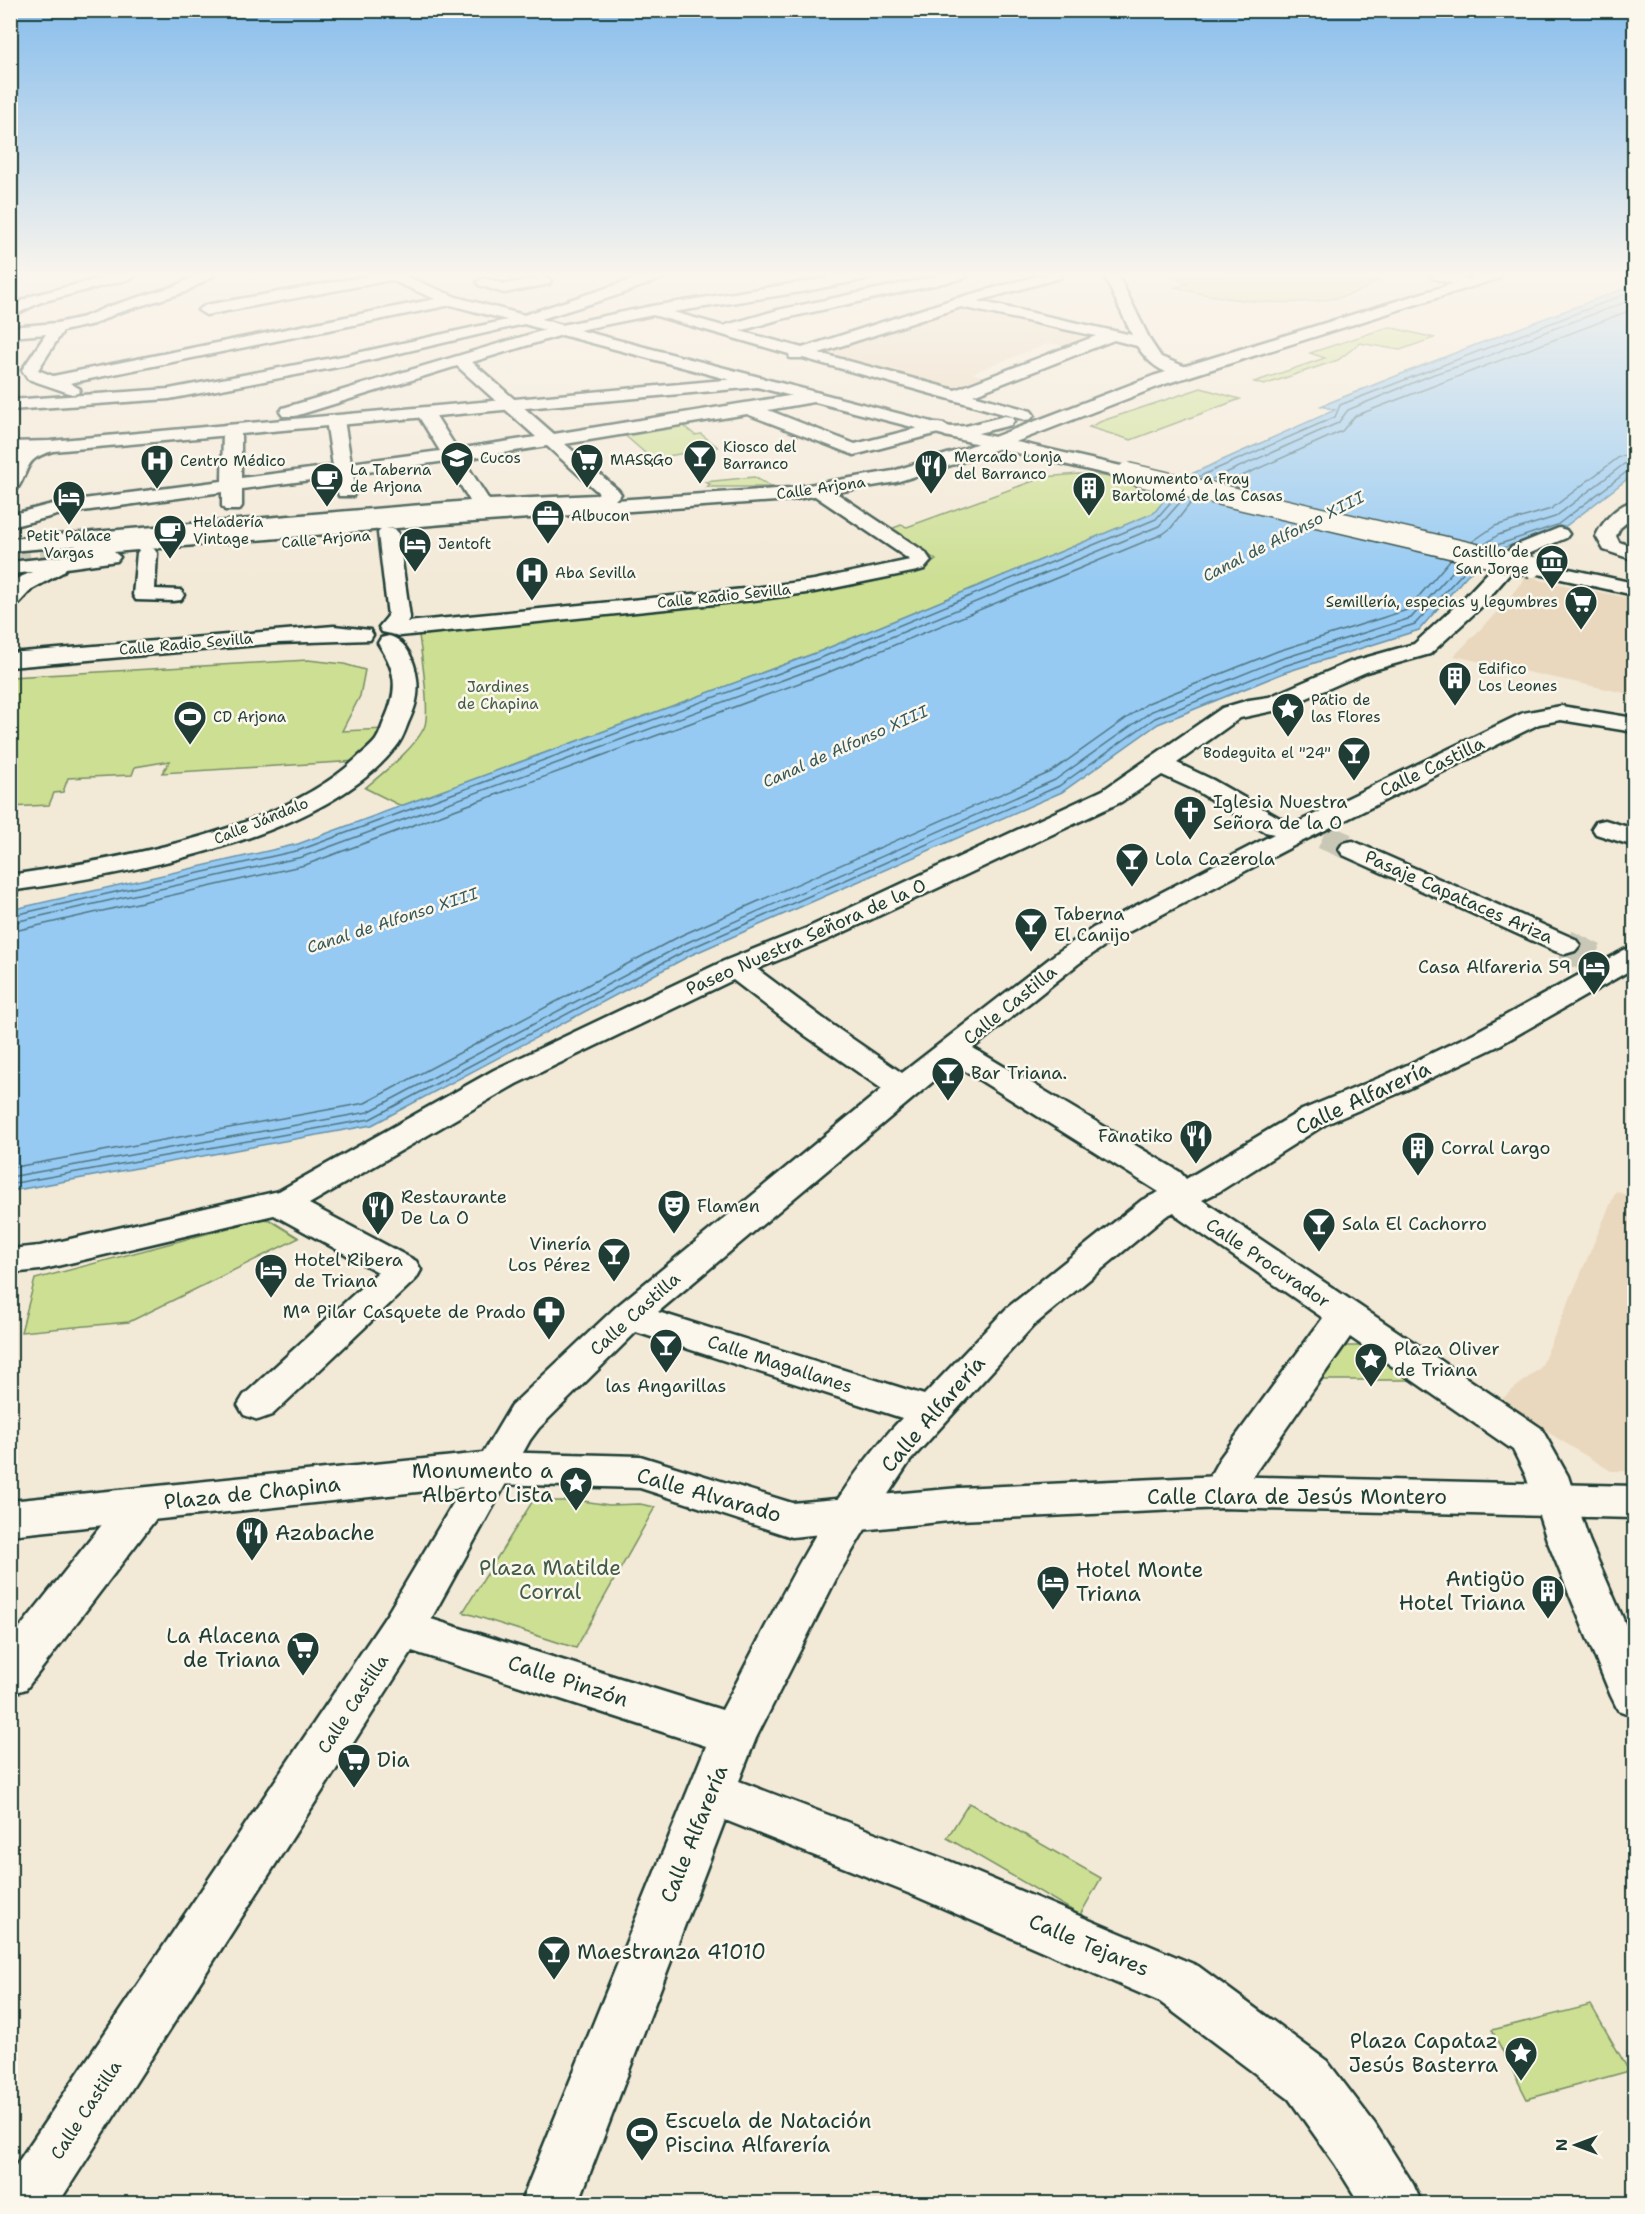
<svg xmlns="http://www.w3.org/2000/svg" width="1645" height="2214" viewBox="0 0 1645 2214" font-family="'Shantell Sans',sans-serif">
	<rect width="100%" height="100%" fill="#f3e9d7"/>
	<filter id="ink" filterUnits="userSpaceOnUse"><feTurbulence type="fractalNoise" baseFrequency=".0167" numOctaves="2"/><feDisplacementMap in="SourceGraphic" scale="12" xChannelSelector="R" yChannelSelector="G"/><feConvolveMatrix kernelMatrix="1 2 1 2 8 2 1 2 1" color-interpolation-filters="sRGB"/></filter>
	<g filter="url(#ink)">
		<g fill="#e9d8be">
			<path d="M960,307L1095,337L1068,348L1050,343L972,373L988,378L957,390L819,354Z"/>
			<path d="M1527,575L1538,576L1536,578L1539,580L1634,599V695L1454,656L1502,607Z"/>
			<path d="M1616,1191L1634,1198V1471H1611L1498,1402L1541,1367Z"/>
		</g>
		<g fill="#ccdf93" stroke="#768e64" stroke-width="1.5">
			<path d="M1169,275H1378L1377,281C1331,315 1227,302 1175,287L1187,284Z"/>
			<path d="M1389,327L1434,338L1400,350L1360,343L1338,360L1264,385L1254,382L1325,358L1310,353Z"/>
			<path d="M1201,388L1240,399L1131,440L1089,427L1102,421Z"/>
			<path d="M680,423L695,435L701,434L718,447L652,459L621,432Z"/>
			<path d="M1078,474L1104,476L1172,492L1154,513L821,651L401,806L365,788C384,772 413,750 424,728C431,714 421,653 419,635L822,591L930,564L936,560L891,529L901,525L907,527L1036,480L1033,478Z"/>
			<path d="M754,477L772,487H707L710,484L704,482Z"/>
			<path d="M308,660L344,664L365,670L360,696L342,731L385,729L358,761L162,773L170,761L135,767L132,775L68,778L63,792L54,793L49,805L11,807V677Z"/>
			<path d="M263,1219L270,1220L299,1238L129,1322L21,1332L35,1279Z"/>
			<path d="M1344,1346H1365L1410,1380H1322Z"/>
			<path d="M534,1499L549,1501H583L609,1505L640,1504L655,1507L576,1648L463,1612Z"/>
			<path d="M969,1803L1101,1878L1080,1915L947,1838Z"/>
			<path d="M1591,2005L1629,2071L1527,2099L1492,2030Z"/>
		</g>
		<path fill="#96caf3" stroke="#6692a7" stroke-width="1.5" d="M1634,285V474L1558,532L1552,531L1503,548L1467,575L1419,630L1286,672L1158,724L1062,792L691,955L372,1125L11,1191L10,910L298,844L821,651L1154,513L1182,478L1335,410L1321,406C1426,364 1528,324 1634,285Z"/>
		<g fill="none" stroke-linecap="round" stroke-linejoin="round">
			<g stroke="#4f7580" stroke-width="1.5">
				<path d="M1198,477L1335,417L1340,405L1634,291"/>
				<path d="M1210,480L1338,423L1348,410L1434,374L1481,359L1537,335L1634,299"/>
				<path d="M1224,484L1342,431L1355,416L1634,309"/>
				<path d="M1473,541L1495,526L1551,509L1619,457L1634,453"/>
				<path d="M1485,544L1498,535L1555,517L1624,464L1634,462"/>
				<path d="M1494,546L1557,525L1629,470L1634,469"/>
				<path d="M10,916L300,850L823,657L1156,519L1176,496"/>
				<path d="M10,923L302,857L826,664L1159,526L1184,498"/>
				<path d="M10,932L305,865L829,672L1163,534L1171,528L1193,500"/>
				<path d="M10,1168L365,1103L682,935L1051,772L1148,703L1278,651L1407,610L1450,560"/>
				<path d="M10,1177L368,1112L686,943L1055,780L1152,711L1281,659L1411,618L1461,562"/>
				<path d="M10,1184L370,1119L689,949L1059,786L1155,718L1284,666L1415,624L1470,565"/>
			</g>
			<path stroke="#c9c7b6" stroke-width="26" stroke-dasharray="26 13" stroke-linecap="butt" d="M1323,836L1353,849"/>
			<path stroke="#c9c7b6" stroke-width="32" stroke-dasharray="32 16" stroke-linecap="butt" d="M1565,945L1599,962"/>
			<path stroke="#c9c7b6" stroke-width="20" stroke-dasharray="20 10" stroke-linecap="butt" d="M10,555L84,548"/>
			<g stroke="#1f3d34" stroke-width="5">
				<g id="minor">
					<path d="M113,275H135L133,278L41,302L10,317V307L31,296Z"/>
					<path d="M198,275H215L185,292L117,313L94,324L63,331L38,370L53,376L435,299L391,280L206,315L198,310L206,305L373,275H403L456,297L524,315L646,275H665L663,278L618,295L541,319L562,325L652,306L847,275H873L866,279L801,292L673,312L723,326L778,310L943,275H968L961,279L781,319L740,331L802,348L954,299L1041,275H1062L1060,278L978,301L1132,335L1104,275H1118L1151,342L1161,357L1191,369L1193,373L1185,378C1161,372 1151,366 1137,346L1114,340L973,395L1031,411L1034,415L1031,419L1025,420L803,358H790L789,354L653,315L579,330L763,378L765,382L757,387L562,335L472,362L554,434L813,392L819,393L822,397L819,401L768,410L855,444L938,423L944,424L947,428L951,427L1134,469L1136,473L1134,477L1127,479L945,436L942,432L854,455L747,414L565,444L618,490L621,494L615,500L623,505L620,509L613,511L589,506L483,512L10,551V539L470,501L446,461L353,474L356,492L353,496H339L334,477L242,489V506L239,510H225L222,506V492L61,514L10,527V515L60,502L222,481L223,429L226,425H238L241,429V478L333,466L326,420L329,416H341L344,420L351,463L440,451L416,412L419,408H431L457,449L536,437L457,366L295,416H283L280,412L283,408L545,330L524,324L348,365L169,399L10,410V400L169,389L348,355L507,320L451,305L70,383L80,389L78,393L72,394L28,379L22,370L46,334L10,337V327L57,323L84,317L107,307L175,286ZM961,307L1096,336L955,390L819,353ZM547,446L599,493L595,495L489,500L463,459Z"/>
					<path d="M1430,275H1452L1471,280L1473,283L1466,287L1432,278Z"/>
					<path d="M544,277L549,278L551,281L549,284L504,293L479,285L477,282L484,278L505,284Z"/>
					<path d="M819,484L826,486L925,552L931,561L924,569L917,571L814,592L754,600L400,636L382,632L379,627L388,616L378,533L381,529H395L398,533L410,617L407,622L754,588L814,580L910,560L812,494L809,490L812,486Z"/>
					<path d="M1634,501V516L1620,528L1616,536L1619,542L1634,547V560L1604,550L1596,536C1603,521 1617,505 1634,501Z"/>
					<path d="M1559,528L1566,530L1569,534L1566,538L1526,555L1479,609L1430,654L1366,672L1282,709L1240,718L1177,763L1213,780L1283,820L1287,826L1286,828L1523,713L1561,706L1634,718V732L1561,720L1539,724L1301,842L1113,940L1078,964L973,1048L1180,1172L1186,1179L1302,1110L1384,1076L1474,1033L1624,950L1634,947V968L1496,1047L1406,1090L1326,1124L1220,1191L1202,1200L1541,1428L1568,1476L1589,1540L1634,1644V1716L1618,1710L1611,1696L1547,1540L1526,1476L1513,1450L1350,1337L1250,1480L1237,1503L1222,1508L1207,1503L1201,1492L1220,1458L1323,1318L1180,1219L1174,1212L1166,1216L1033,1326L910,1461L867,1526L838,1575L756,1738L739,1781L949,1861L1198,1966L1327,2061L1375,2124L1413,2184L1422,2204H1360L1335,2164L1289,2099L1160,2002L913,1895L725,1820L578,2204H520L706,1746L412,1651L58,2204H10V2174L386,1616L511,1406L616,1307L882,1089L806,1036L733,980L516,1084L309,1204L416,1261L421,1270L416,1279L272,1415L258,1420L244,1415L238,1405L244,1395L378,1272L274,1215L40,1270L10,1273V1249L40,1246L279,1191L494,1070L724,961L807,928L1103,790L1222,708L1249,700L1269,697L1350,662L1414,644L1463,599L1512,547ZM1162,775L1195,790L1265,832L1274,834L1093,928L1058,952L902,1073L828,1022L757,969L827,940L1121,802ZM954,1064L1159,1192L1142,1200L1007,1308L924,1395L658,1312ZM636,1332L902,1418C823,1500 776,1610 722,1710L431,1619L530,1440L539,1428Z"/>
					<path d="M147,547L154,549L157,553L155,589L181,590L184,595L181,600L173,601L136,600L133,595L137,553L140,549Z"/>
					<path d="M1532,561L1634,583V595L1525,571L1522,567L1525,563Z"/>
					<path d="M334,626L370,630L373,635L370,640L279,643L10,667V653Z"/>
					<path d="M389,636C407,641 415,662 417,679C419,696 415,708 408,723C405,731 402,740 396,747C323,840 123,875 10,891V875C115,860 278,832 356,759C362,753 371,747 376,740C380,734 382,726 385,719C399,688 396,670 378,643L381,638Z"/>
					<path d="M1605,820L1634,829V846L1596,834L1592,828L1596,822Z"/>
					<path d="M1353,841L1575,939L1580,945L1575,951L1565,954L1555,951L1343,855L1339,849L1343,843Z"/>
					<path d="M143,1488L158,1492L164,1504L158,1516L26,1689L10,1694V1640L128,1492Z"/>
				</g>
			</g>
			<g stroke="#1f3d34" stroke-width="5">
				<g id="major">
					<path d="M1481,275H1501L1499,278L1165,384L974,458L896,482L790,500L444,524L114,552L120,557L117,561L66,568L63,572L32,589L18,604L10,605V586L16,579L32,572L10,574V562L83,554L77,552L74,548L77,544L84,542L444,512L790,488L893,471L960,450L1153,376Z"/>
					<path d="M757,377L951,427L966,426L1005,416L1011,417L1014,421L1011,425L966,436L951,437L757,387L53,451C23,459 31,468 17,489L10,491V462L18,452H10V442L50,441Z"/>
					<path d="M493,1452L640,1456L792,1503L959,1488L1222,1476L1634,1486V1518L1222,1508L959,1520L792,1537L640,1488L493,1484L10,1535V1501Z"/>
				</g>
			</g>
			<use href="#minor" fill="#fbf7ec" fill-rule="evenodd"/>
			<use href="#major" fill="#fbf7ec" fill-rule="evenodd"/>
			<g stroke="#1f3d34" stroke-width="23" stroke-linecap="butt">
				<path id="minor-bridge" d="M1127,473L1532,567"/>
			</g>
			<use href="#minor-bridge" stroke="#fbf7ec" stroke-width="20"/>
		</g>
	</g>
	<linearGradient id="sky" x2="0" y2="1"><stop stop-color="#87bdec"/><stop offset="0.47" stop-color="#faf5ed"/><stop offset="1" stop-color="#faf5ed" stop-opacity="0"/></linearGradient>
	<rect width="1645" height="584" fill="url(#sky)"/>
	<defs>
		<g id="bar-pin" transform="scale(1.725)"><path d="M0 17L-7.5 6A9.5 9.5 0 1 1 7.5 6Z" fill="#1f3d34" stroke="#fbf7ec"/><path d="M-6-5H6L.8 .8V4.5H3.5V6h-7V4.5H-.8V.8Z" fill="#fff"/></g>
		<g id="school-pin" transform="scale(1.725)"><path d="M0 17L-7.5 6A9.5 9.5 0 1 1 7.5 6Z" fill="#1f3d34" stroke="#fbf7ec"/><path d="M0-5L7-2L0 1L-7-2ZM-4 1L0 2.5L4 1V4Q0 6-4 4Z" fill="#fff"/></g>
		<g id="supermarket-pin" transform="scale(1.725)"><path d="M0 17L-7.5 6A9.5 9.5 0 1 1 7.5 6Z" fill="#1f3d34" stroke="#fbf7ec"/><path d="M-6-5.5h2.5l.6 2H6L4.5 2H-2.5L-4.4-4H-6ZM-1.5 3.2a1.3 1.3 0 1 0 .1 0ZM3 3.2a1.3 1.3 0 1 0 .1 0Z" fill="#fff"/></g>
		<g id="hospital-pin" transform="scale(1.725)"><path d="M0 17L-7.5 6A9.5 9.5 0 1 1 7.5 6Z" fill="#1f3d34" stroke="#fbf7ec"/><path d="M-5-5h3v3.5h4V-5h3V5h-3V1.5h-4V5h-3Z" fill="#fff"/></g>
		<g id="restaurant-pin" transform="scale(1.725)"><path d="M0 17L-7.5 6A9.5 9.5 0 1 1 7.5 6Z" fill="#1f3d34" stroke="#fbf7ec"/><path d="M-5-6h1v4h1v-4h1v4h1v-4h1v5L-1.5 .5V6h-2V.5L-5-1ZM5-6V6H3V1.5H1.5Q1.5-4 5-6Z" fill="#fff"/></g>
		<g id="cafe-pin" transform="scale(1.725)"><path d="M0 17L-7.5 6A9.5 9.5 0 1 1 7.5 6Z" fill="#1f3d34" stroke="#fbf7ec"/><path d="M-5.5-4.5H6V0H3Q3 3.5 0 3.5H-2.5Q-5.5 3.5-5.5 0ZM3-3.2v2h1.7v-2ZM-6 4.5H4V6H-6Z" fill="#fff"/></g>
		<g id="building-pin" transform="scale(1.725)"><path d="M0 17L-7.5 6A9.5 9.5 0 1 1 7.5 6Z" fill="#1f3d34" stroke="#fbf7ec"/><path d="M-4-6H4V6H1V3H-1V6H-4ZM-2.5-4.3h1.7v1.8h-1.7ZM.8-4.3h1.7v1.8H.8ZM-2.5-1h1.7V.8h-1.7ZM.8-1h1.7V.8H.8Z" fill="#fff"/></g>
		<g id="hotel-pin" transform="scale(1.725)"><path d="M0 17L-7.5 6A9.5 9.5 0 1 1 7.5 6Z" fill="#1f3d34" stroke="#fbf7ec"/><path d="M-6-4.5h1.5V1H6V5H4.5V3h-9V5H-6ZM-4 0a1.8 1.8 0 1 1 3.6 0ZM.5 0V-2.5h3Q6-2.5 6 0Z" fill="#fff"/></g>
		<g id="office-pin" transform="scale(1.725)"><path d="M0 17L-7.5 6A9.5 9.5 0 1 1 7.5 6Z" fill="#1f3d34" stroke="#fbf7ec"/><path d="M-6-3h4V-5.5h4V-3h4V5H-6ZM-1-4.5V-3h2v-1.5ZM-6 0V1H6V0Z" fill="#fff"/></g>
		<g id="museum-pin" transform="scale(1.725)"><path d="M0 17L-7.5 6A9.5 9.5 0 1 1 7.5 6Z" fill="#1f3d34" stroke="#fbf7ec"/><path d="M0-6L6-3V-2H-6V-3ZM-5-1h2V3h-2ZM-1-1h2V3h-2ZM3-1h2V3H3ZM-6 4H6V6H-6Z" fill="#fff"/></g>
		<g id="sight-pin" transform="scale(1.725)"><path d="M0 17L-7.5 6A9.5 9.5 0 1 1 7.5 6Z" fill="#1f3d34" stroke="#fbf7ec"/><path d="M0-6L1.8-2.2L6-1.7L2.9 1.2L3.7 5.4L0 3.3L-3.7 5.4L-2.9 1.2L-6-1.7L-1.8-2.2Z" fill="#fff"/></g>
		<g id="stadium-pin" transform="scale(1.725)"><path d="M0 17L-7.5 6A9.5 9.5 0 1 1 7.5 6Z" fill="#1f3d34" stroke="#fbf7ec"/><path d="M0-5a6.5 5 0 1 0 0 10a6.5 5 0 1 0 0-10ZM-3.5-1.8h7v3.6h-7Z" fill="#fff"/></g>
		<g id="church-pin" transform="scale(1.725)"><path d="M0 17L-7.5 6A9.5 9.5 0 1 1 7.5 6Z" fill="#1f3d34" stroke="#fbf7ec"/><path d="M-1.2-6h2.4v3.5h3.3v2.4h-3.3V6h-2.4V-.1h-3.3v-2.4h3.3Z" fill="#fff"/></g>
		<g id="theatre-pin" transform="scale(1.725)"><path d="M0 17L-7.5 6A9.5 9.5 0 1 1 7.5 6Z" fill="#1f3d34" stroke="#fbf7ec"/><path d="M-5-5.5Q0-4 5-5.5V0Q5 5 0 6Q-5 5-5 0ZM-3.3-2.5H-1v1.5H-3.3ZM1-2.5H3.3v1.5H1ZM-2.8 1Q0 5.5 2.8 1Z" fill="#fff"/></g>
		<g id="pharmacy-pin" transform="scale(1.725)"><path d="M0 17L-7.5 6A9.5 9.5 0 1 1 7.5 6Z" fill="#1f3d34" stroke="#fbf7ec"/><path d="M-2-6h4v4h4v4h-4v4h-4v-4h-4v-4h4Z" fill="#fff"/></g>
	</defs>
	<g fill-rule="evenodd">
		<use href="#bar-pin" x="700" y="456"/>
		<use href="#school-pin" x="457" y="458"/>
		<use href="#supermarket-pin" x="587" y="460"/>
		<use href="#hospital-pin" x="157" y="461"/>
		<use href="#restaurant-pin" x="931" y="466"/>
		<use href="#cafe-pin" x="327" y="479"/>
		<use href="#building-pin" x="1089" y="488"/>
		<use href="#hotel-pin" x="69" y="497"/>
		<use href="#office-pin" x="548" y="516"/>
		<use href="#cafe-pin" x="170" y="531"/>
		<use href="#hotel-pin" x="415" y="544"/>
		<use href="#museum-pin" x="1552" y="561"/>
		<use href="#hospital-pin" x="532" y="573"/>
		<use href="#supermarket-pin" x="1581" y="602"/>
		<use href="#building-pin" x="1455" y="678"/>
		<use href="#sight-pin" x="1288" y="709"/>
		<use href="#stadium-pin" x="190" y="717"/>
		<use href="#bar-pin" x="1354" y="753"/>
		<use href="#church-pin" x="1190" y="812"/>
		<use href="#bar-pin" x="1132" y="859"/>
		<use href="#bar-pin" x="1031" y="924"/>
		<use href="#hotel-pin" x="1594" y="967"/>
		<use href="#bar-pin" x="948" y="1073"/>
		<use href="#restaurant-pin" x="1196" y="1136"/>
		<use href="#building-pin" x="1418" y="1148"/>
		<use href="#theatre-pin" x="674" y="1206"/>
		<use href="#restaurant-pin" x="378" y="1207"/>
		<use href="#bar-pin" x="1319" y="1224"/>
		<use href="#bar-pin" x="614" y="1254"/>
		<use href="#hotel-pin" x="271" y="1270"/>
		<use href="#pharmacy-pin" x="549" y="1312"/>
		<use href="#bar-pin" x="666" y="1345"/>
		<use href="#sight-pin" x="1371" y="1359"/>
		<use href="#sight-pin" x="576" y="1483"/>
		<use href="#restaurant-pin" x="252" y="1533"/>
		<use href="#hotel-pin" x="1053" y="1582"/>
		<use href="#building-pin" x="1548" y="1591"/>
		<use href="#supermarket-pin" x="303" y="1648"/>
		<use href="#supermarket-pin" x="354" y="1760"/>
		<use href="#bar-pin" x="554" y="1952"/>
		<use href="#sight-pin" x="1521" y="2053"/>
		<use href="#stadium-pin" x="642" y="2133"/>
	</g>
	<g text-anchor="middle" stroke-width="5" stroke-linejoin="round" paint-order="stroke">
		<g font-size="15" fill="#1f3d34" stroke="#fbf7ec" text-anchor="start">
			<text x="723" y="452">Kiosco del<tspan x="723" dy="17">Barranco</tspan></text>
			<text x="954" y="462">Mercado Lonja<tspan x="954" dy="17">del Barranco</tspan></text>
			<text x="480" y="463">Cucos</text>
			<text x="610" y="465">MAS&amp;Go</text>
			<text x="180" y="466">Centro Médico</text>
			<text x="350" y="475">La Taberna<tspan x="350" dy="17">de Arjona</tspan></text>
			<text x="1112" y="484">Monumento a Fray<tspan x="1112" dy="17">Bartolomé de las Casas</tspan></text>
			<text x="571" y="521">Albucon</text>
			<text x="193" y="527">Heladería<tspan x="193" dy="17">Vintage</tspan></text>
			<text x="69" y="541" text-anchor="middle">Petit Palace<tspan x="69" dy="17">Vargas</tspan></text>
			<text x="438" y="549">Jentoft</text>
			<text x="1529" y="557" text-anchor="end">Castillo de<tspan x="1529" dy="17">San Jorge</tspan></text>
			<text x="555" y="578">Aba Sevilla</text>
			<text x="1558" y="607" text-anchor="end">Semillería, especias y legumbres</text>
			<text x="1478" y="674">Edifico<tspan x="1478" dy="17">Los Leones</tspan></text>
			<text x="1311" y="705">Patio de<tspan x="1311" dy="17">las Flores</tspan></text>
			<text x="213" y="722">CD Arjona</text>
			<text x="1331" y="758" text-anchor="end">Bodeguita el "24"</text>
		</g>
		<g font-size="15" fill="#1f3d34" stroke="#fbf7ec">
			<text transform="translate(821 488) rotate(-8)" y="5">Calle Arjona</text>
			<text transform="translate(326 539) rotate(-5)" y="5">Calle Arjona</text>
			<text transform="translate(724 596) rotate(-6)" y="5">Calle Radio Sevilla</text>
			<text transform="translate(186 644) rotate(-5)" y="5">Calle Radio Sevilla</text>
			<text transform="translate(261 821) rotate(-22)" y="5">Calle Jándalo</text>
		</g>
		<g font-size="15" fill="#425d47" stroke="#fbf7ec">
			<text x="498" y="692">Jardines<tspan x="498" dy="17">de Chapina</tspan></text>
		</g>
		<g font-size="16" font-style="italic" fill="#37595a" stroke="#fbf7ec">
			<text transform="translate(1283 536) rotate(-27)" y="6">Canal de Alfonso XIII</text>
			<text transform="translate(845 746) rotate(-24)" y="6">Canal de Alfonso XIII</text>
			<text transform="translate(392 920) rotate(-18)" y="6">Canal de Alfonso XIII</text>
		</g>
		<g font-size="18" fill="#1f3d34" stroke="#fbf7ec">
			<text transform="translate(1432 767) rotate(-26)" y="6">Calle Castilla</text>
			<text transform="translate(1459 897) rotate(24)" y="6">Pasaje Capataces Ariza</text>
			<text transform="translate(806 937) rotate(-24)" y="6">Paseo Nuestra Señora de la O</text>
			<text transform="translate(1010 1005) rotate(-39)" y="6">Calle Castilla</text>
			<text transform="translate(1268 1263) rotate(34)" y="6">Calle Procurador</text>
			<text transform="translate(635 1314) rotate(-42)" y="6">Calle Castilla</text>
			<text transform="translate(780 1364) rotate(18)" y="6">Calle Magallanes</text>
			<text transform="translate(353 1704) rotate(-57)" y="6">Calle Castilla</text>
			<text transform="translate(86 2110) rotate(-57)" y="6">Calle Castilla</text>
		</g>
		<g font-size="18" fill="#1f3d34" stroke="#fbf7ec" text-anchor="start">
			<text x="1213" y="808">Iglesia Nuestra<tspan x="1213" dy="21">Señora de la O</tspan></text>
			<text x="1155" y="865">Lola Cazerola</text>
			<text x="1054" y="920">Taberna<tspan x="1054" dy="21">El Canijo</tspan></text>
			<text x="1571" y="973" text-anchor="end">Casa Alfareria 59</text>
			<text x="971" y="1079">Bar Triana.</text>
			<text x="1173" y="1142" text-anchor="end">Fanatiko</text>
			<text x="1441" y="1154">Corral Largo</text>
			<text x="401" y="1203">Restaurante<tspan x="401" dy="21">De La O</tspan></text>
			<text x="697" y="1212">Flamen</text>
			<text x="1342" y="1230">Sala El Cachorro</text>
			<text x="591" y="1250" text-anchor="end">Vinería<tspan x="591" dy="21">Los Pérez</tspan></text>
			<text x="294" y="1266">Hotel Ribera<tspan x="294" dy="21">de Triana</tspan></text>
			<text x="526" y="1318" text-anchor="end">Mª Pilar Casquete de Prado</text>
			<text x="1394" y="1355">Plaza Oliver<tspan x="1394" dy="21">de Triana</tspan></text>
			<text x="666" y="1392" text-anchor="middle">las Angarillas</text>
		</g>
		<g font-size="21" fill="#1f3d34" stroke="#fbf7ec">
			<text transform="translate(1363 1098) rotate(-25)" y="7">Calle Alfarería</text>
			<text transform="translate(933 1414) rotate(-49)" y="7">Calle Alfarería</text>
			<text transform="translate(252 1493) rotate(-6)" y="7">Plaza de Chapina</text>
			<text transform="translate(709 1495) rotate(16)" y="7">Calle Alvarado</text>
			<text x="1297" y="1504">Calle Clara de Jesús Montero</text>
			<text transform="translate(568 1681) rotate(18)" y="7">Calle Pinzón</text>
			<text transform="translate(694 1834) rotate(-68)" y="7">Calle Alfarería</text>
			<text transform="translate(1089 1945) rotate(23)" y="7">Calle Tejares</text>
		</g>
		<g font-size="21" fill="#1f3d34" stroke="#fbf7ec" text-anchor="start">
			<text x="553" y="1478" text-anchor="end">Monumento a<tspan x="553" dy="24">Alberto Lista</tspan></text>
			<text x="275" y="1540">Azabache</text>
			<text x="1076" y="1577">Hotel Monte<tspan x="1076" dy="24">Triana</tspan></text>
			<text x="1525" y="1586" text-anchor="end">Antigüo<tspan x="1525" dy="24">Hotel Triana</tspan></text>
			<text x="280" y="1643" text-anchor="end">La Alacena<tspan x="280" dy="24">de Triana</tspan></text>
			<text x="377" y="1767">Dia</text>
			<text x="577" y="1959">Maestranza 41010</text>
			<text x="1498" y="2048" text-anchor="end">Plaza Capataz<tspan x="1498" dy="24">Jesús Basterra</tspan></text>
			<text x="665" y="2128">Escuela de Natación<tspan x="665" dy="24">Piscina Alfarería</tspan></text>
		</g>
		<g font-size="21" fill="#425d47" stroke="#fbf7ec">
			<text x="550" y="1575">Plaza Matilde<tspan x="550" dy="24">Corral</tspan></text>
		</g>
	</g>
	<rect width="1645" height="2214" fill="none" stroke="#fbf7ec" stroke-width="36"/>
	<rect x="18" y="18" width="1609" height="2178" fill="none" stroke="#1f3d34" stroke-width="2" filter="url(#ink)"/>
	<g transform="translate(1576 2145) rotate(270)" stroke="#fbf7ec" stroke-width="4.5" paint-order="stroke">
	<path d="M0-4.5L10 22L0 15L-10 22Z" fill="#1f3d34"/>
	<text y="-9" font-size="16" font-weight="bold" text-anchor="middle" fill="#1f3d34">N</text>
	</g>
</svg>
